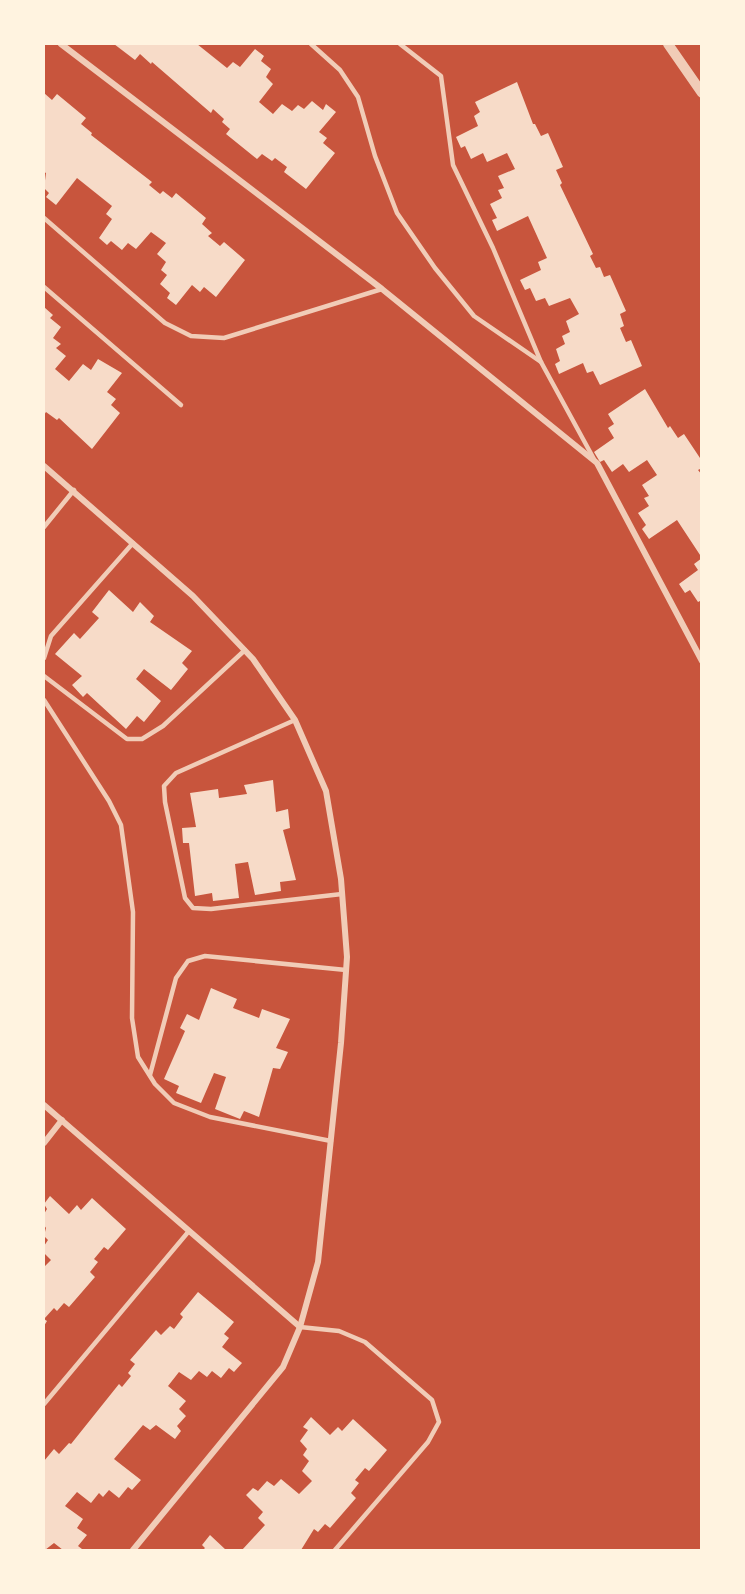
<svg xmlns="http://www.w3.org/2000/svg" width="745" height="1594" viewBox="0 0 745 1594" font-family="'PT Serif',serif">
	<rect width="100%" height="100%" fill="#c8553d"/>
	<g fill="#f7dbc8">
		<path d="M114,44H197L227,68L233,62L240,67L255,49L264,56L261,61L271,69L266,77L273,84L259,102L273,114L282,104L292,111L298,105L304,109L312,101L323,110L326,104L336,112L319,132L327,138L323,143L335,153L306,189L284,172L287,167L275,158L272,161L262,154L257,159L226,134L230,129L222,122L224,119L213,109L211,113L152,62L151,64L140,54L135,60Z"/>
		<path d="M517,82L533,124H535L541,136L548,133L563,167L556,170L562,183L560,185L593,254L590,256L596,268L600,267L604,277L610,275L626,311L620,314L624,326L620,328L626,342L631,340L642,366L600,385L593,371L587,373L583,363L559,374L555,364L560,361L556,349L565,344L562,336L570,332L566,321L579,314L570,298L549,306L545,298L536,301L530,288L525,290L520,280L541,270L538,262L547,258L528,216L497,231L492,220L497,218L490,204L502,198L498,190L504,188L498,176L515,169L507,153L487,162L483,153L471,159L465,146L461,148L456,137L478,126L474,116L480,112L475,102Z"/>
		<path d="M44,93L52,100L57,94L86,118L81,124L92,133L91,135L152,182L149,185L160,194L163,191L172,198L176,193L206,218L202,224L212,233L208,236L220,246L224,242L245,260L216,297L204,287L200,292L192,285L176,305L167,298L170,293L160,284L167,275L161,270L166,262L157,254L166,243L151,232L136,249L128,243L122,250L111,241L107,245L99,238L112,219L106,214L112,206L77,178L56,205L46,197L49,193L44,188L46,173L44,172Z"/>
		<path d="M44,307L53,315L50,318L61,327L53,338L61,344L56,348L66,356L55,369L69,381L83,364L91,370L98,359L122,373L107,392L116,399L111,405L120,413L92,449L59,418L57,420L46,412L44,415Z"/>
		<path d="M645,389L668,428L670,426L678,438L684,434L702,461V468L698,470L702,475V558L677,520L649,539L642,529L646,525L638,513L649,506L644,498L649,496L642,485L657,475L647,460L629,472L623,464L612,472L604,460L600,462L594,452L614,438L608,428L614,424L608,414Z"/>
		<path d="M702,558V600L698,602L690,590L685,593L679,584L698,570L694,564Z"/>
		<path d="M109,590L133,612L140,602L154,616L150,622L192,651L182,663L188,669L171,690L144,669L136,679L161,701L144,722L137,716L126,729L87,693L83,697L72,685L82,676L55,654L74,633L80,639L99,618L92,612Z"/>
		<path d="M273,780L276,812L288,809L290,828L283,830L296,880L280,882L281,891L255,895L248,862L235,864L239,898L213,901L212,893L195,896L189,843H183L182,828L196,827L190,793L218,789L219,798L247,794L244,785Z"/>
		<path d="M211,988L237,999L233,1008L259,1018L262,1009L290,1019L276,1048L288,1052L280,1069L273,1068L259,1117L244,1111L240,1119L215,1109L226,1077L214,1073L201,1103L176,1093L179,1086L164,1079L185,1031L180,1028L187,1014L199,1020Z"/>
		<path d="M50,1196L69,1214L77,1205L81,1210L92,1198L126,1229L108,1250L104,1247L94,1259L98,1262L90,1272L95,1277L69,1307L64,1303L57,1311L54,1308L44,1319L47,1321L44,1326V1267L51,1260L44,1253V1246L48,1240L44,1236L46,1228L44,1225V1214L47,1209L44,1204Z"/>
		<path d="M198,1292L234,1322L224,1334L229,1338L222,1347L242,1363L234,1372L229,1368L221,1378L212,1371L207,1377L199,1371L191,1380L179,1372L168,1386L186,1401L179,1409L186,1416L177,1426L181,1431L175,1439L156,1425L150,1430L143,1425L114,1459L141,1480L132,1490L128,1487L119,1498L109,1490L103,1497L99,1493L91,1503L77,1492L65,1506L83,1519L77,1528L87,1535L78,1546L82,1549L63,1550L54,1543L45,1550L44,1461L54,1449L59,1454L69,1443L71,1444L119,1384L122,1387L131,1376L128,1373L135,1364L130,1360L156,1330L161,1335L170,1326L174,1329L183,1317L180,1314Z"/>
		<path d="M311,1417L330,1435L338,1427L342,1431L353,1419L387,1450L369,1471L365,1468L355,1480L359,1483L351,1493L356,1498L330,1528L325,1524L318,1532L314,1529L301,1550H242L265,1525L258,1518L263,1512L246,1495L253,1488L258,1491L267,1481L274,1486L281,1479L299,1494L312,1481L302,1471L309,1461L303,1455L307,1449L300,1441L308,1430L303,1427Z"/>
		<path d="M210,1535L226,1550H203L205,1548L202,1545Z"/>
	</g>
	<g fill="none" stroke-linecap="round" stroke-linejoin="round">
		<g stroke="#f1ccb7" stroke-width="4.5">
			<path d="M311,44L340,70L358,97L375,156L397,213L435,268L474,316L541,362"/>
			<path d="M400,44L441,76L453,165L493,248L541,362L595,461"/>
			<path d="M44,218L165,323L191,336L224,338L382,289"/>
			<path d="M44,287L181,405"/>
			<path d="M44,527L74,490"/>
			<path d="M44,658L51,636L133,543"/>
			<path d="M44,676L127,739H142L163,726L245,650"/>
			<path d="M44,700L109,801L121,825L133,912L132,1018L138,1057L155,1084L174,1103L210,1117L331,1141"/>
			<path d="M295,720L176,773L164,786L165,802L185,898L193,908L211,909L342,894"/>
			<path d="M150,1075L176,978L188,961L205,956L346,970"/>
			<path d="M300,1327L339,1331L365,1342L432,1400L439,1422L428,1442L335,1550"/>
			<path d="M44,1404L189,1231"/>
		</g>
		<g stroke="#f1ccb7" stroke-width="6">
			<path d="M61,44L382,289L597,463L702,661"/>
			<path d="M44,466L193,596L253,659L295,720L326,791L341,879L347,957L341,1043L318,1262L300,1327L283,1367L133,1550"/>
			<path d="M44,1105L300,1327"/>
			<path d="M44,1143L62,1120"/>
		</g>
		<path stroke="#f1ccb7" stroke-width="10" d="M668,44L702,93"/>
	</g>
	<rect width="745" height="1594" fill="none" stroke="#fff3e0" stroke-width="90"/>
</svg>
